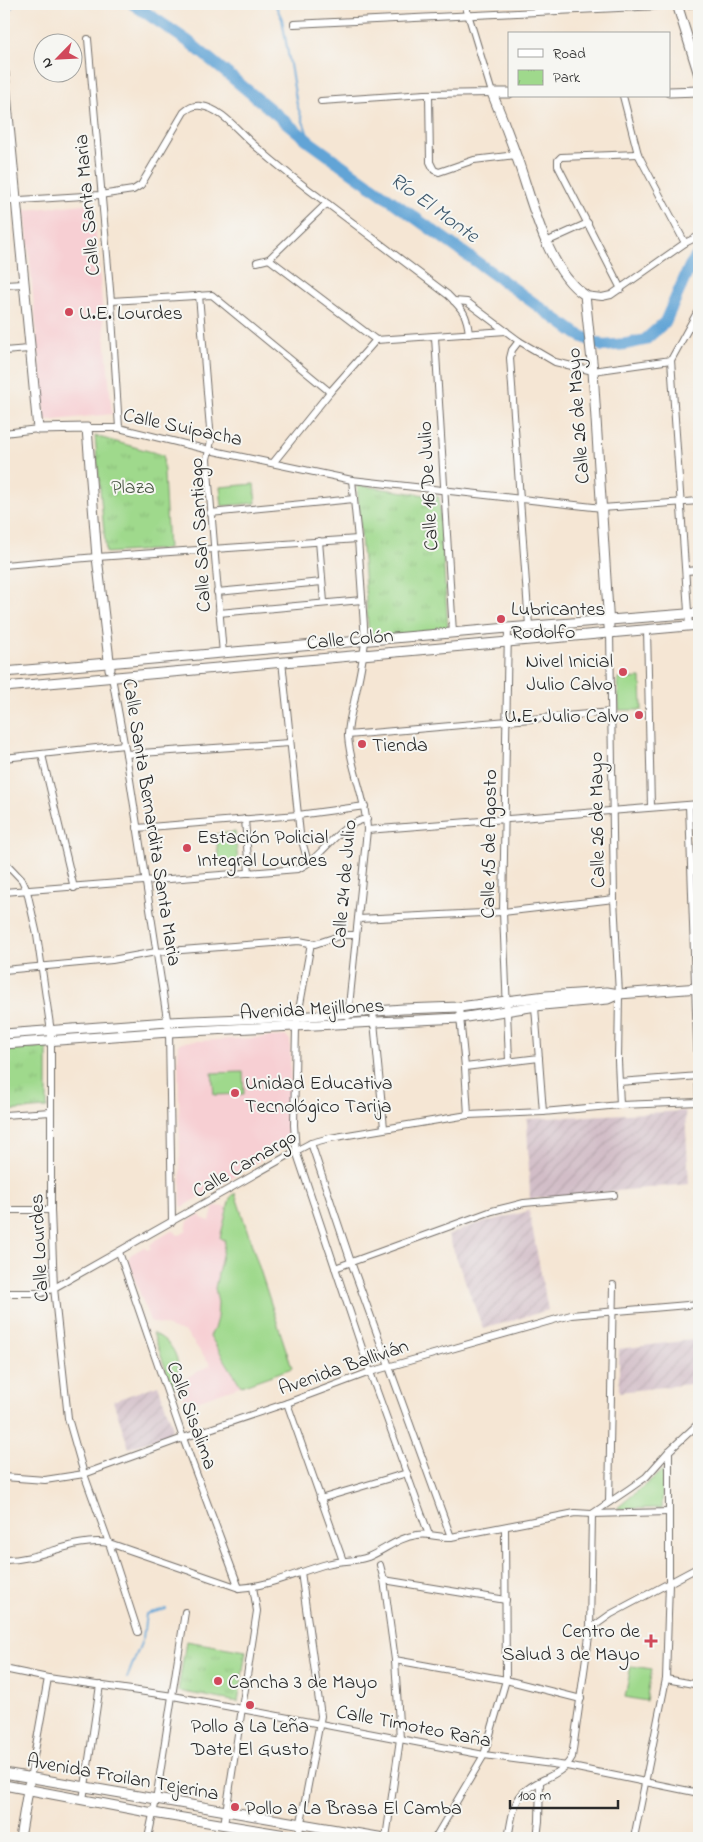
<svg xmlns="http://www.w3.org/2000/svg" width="703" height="1842" viewBox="0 0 703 1842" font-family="'Indie Flower',sans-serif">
	<defs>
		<pattern id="industrial-furrows" width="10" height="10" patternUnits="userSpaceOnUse" patternTransform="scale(1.25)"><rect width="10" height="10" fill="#d2bdc7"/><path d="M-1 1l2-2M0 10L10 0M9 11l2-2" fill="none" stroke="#b4a3ab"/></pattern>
		<pattern id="park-tufts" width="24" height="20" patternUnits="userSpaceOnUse" patternTransform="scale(1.25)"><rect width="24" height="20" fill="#9fd98c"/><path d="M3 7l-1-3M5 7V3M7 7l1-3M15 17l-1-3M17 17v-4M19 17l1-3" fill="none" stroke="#89ba79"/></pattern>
	</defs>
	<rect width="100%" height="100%" fill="#f6f6f2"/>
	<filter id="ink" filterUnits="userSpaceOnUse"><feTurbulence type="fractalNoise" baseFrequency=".02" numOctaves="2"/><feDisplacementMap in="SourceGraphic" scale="10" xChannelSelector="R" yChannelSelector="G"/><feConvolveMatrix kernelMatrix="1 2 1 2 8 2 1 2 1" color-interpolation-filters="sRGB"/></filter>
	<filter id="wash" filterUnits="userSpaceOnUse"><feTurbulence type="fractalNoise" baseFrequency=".0096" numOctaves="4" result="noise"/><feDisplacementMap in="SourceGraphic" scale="20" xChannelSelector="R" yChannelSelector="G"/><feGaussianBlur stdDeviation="1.12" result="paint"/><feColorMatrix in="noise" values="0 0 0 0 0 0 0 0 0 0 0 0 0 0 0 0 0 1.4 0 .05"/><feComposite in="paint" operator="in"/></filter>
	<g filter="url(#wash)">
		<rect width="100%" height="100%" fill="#f5e6d4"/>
		<g fill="#f7cfd3">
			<path d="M93,203L112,414L45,421L25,210Z"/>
			<path d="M286,1036L290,1040L292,1139L290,1143L245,1169L244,1167L238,1170V1174L183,1207L181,1206L178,1047L181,1042Z"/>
			<path d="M235,1193L292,1368L185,1405L182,1396L186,1378L211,1365L186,1333L150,1321L128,1261L130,1255L144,1247L147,1250L151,1248L150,1245L153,1242L173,1230L178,1235L182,1234L186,1230L188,1221L197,1216L201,1215V1218L210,1221L214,1206L227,1207L230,1198Z"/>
		</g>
		<g fill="url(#industrial-furrows)">
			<path d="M685,1111L689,1184L530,1199L527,1119Z"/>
			<path d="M529,1211L548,1310L483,1329L448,1235L474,1225Z"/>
			<path d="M699,1339V1383L619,1392V1349Z"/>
			<path d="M158,1385L173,1428L169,1434L129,1448L113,1401Z"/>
		</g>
		<g fill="#9fd98c" stroke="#65825c">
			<path d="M254,484L256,503L222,506L220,487Z"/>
			<path d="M641,678L642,710H619L618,679Z"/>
			<path d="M235,832L238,862L219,864L216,834Z"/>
			<path d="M243,1072L244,1094L214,1095L212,1073Z"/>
			<path d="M235,1193L292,1368L241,1386L210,1336L214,1329L217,1318L218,1303L215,1288L225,1241L220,1238L230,1198Z"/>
			<path d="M153,1333C177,1344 184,1366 173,1390Z"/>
			<path d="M663,1470L662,1508L616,1509Z"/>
			<path d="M631,1666L652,1669L646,1701L625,1697Z"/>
		</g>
		<g fill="url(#park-tufts)" stroke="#65825c">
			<path d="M95,436L163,455L168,549L106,553Z"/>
			<path d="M357,485L439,497L448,629L369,638Z"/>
			<path d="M47,1047V1108L4,1111V1049Z"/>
			<path d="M186,1641L246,1651L238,1702L178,1691Z"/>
		</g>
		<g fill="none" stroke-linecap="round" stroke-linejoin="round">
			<g stroke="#62a4d6" stroke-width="2">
				<path d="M275,4L282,19L297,105L311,143"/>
				<path d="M127,1678L143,1638L146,1614L166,1609"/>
			</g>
			<g stroke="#62a4d6" stroke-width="12">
				<path d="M133,4L189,42L311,143L577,334L603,346L626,344L645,340L665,322L690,266L699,253"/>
				<path d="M4,5L8,4"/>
			</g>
		</g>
	</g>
	<g filter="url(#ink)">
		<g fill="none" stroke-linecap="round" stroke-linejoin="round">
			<g stroke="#726c66" stroke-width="8">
				<g id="street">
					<path d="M294,24L699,4"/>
					<path d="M88,39L111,301L119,428"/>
					<path d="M429,94L430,162L434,170L439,172L474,160L516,155"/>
					<path d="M623,96L638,154L685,243"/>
					<path d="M321,101L425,94L492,93L465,4"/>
					<path d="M4,201L100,195L133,190L141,185L184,112C189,108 193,105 201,106C221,108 238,131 253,144C277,165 302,185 328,204"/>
					<path d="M546,242L588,223"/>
					<path d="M269,259L376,340"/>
					<path d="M257,262L269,259L324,206L328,204L448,295C463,310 467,314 469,334"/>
					<path d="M4,285L24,284"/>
					<path d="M621,289L558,166V160L561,157L638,154"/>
					<path d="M199,295L211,441L207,459L223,654"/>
					<path d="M585,295L602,297L611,295L685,243L699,236"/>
					<path d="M111,301L212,295L330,392"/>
					<path d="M454,301L467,302L519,341L555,362L593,371L671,360L699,309"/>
					<path d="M435,337L453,633"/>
					<path d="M519,341L512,350L510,358L529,626"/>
					<path d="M4,351L29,349"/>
					<path d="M671,360L689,626"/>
					<path d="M87,428H119L209,450L352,480L602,508L699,501"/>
					<path d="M4,433L38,429"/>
					<path d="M273,463L330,392L376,340L506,331"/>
					<path d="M210,513L354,499"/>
					<path d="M319,541L324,602"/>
					<path d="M4,565L97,557L358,539"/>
					<path d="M686,571L699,570"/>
					<path d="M217,592L322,582"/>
					<path d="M219,613L362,600"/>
					<path d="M508,628L503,912L509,1061"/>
					<path d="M647,629L651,807"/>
					<path d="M610,632L614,899L619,994L618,1061L620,1105"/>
					<path d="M282,661L298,815L300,834L308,862"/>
					<path d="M112,677L126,754L169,1032L172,1222"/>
					<path d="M348,735L611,712"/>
					<path d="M126,754L290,743"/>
					<path d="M42,755L74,888"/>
					<path d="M4,758L124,745"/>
					<path d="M245,819L249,873"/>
					<path d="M137,828L298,815L365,806"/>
					<path d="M367,830L699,804"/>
					<path d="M4,861L22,880L27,891L37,935L51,1032V1210L54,1288L68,1418L84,1474L109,1543L138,1632"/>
					<path d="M4,892L298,869C324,857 338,823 367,819"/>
					<path d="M358,919L503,912L614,899"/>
					<path d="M311,943L296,1027L294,1125L296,1151L370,1372L429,1535"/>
					<path d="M4,970L112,960L156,952L299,941L315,944L342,935H356"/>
					<path d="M459,1007L465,1067L468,1115"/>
					<path d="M535,1007L543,1112"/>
					<path d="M373,1011L384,1128"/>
					<path d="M348,1016L367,830C366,797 350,768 348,736C348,724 351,713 354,702C358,682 363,662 365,641L358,539L352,480"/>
					<path d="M465,1067L539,1058"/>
					<path d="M619,1082L699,1076"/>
					<path d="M4,1115L51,1112"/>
					<path d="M311,1143L351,1262L451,1537"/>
					<path d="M4,1210H51"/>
					<path d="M119,1252L183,1438L239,1588"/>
					<path d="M335,1268L492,1211L524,1203L614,1195"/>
					<path d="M4,1293H42L54,1288L296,1151L311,1143L330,1138L468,1115L543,1112L620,1105L699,1102L689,805"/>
					<path d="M287,1403L343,1561"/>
					<path d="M4,1477L45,1480L84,1474L183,1438L287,1403L370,1372L571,1315L699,1304"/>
					<path d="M320,1499L407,1473"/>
					<path d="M609,1502L613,1285"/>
					<path d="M4,1560C40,1561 73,1537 109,1543L239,1588C270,1586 298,1572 327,1564C341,1560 355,1562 368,1557C385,1550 399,1537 417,1535C428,1533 439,1538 451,1537L575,1513L592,1514L629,1489L646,1477L669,1451L699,1423"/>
					<path d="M380,1565L384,1580L395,1660L400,1739L386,1838"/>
					<path d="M384,1580L506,1600"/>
					<path d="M590,1629L611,1614L699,1567"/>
					<path d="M395,1660L506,1680L581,1699"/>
					<path d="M4,1669L48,1678L173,1696L484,1755L567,1766L699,1793"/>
					<path d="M666,1679L699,1685"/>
					<path d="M30,1779L48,1678"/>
					<path d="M83,1800L100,1685"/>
					<path d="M224,1825L257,1611L253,1587"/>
					<path d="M148,1838L156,1800L185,1612"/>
					<path d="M298,1838L321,1716L301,1572"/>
					<path d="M435,1838L484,1755L506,1680L505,1528"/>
					<path d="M508,1838C511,1824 512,1805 522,1794C537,1777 560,1779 572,1757L590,1629L592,1514L669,1512"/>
					<path d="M537,1838L539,1821L540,1782"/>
					<path d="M634,1838L666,1679L669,1583V1451"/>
				</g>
			</g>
			<g stroke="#726c66" stroke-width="11">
				<g id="secondary">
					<path d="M677,4L699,75"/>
					<path d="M4,73L38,429L87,428L97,557L110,669"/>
					<path d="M669,92L699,91"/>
					<path d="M509,93H492C501,115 510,138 518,161C532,201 548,272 585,295L593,371L609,627"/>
					<path d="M4,672L508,628L699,613"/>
					<path d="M4,687L699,625"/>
					<path d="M4,1034L168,1022L297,1017L403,1009L459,1007L546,996L607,992L619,994L699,988"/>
					<path d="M4,1044L169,1032L460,1018L543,1005L608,999L619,994"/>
					<path d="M4,1773L384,1838"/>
					<path d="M4,1785L153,1813L304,1838"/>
					<path d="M20,1838L29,1784"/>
				</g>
			</g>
			<use href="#street" stroke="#fff" stroke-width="6"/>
			<use href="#secondary" stroke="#fff" stroke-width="9"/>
		</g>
	</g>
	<g fill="#d1495b" stroke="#f6f6f2" stroke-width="2">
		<circle cx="69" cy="312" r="5"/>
		<circle cx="501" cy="619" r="5"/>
		<circle cx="623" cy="672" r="5"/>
		<circle cx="639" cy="715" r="5"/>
		<circle cx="362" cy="744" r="5"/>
		<circle cx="187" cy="848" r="5"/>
		<circle cx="235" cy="1093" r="5"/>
		<path d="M648.5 1633.5h5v5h5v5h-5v5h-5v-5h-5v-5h5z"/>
		<circle cx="218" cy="1681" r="5"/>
		<circle cx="250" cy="1705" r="5"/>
		<circle cx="235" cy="1807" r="5"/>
	</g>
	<g text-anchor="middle" stroke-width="4" stroke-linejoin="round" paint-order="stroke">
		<g font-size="20" fill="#2b2b2b" stroke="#f6f6f2">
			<text transform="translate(86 205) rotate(-95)" y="7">Calle Santa Maria</text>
			<text transform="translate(577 416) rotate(-94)" y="7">Calle 26 de Mayo</text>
			<text transform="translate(183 426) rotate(12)" y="7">Calle Suipacha</text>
			<text transform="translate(427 486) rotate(-93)" y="7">Calle 16 De Julio</text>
			<text transform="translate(199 535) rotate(-93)" y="7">Calle San Santiago</text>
			<text transform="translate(350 638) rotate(-5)" y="7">Calle Colón</text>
			<text transform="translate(596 820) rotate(-91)" y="7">Calle 26 de Mayo</text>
			<text transform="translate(153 822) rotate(81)" y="7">Calle Santa Bernardita Santa Maria</text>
			<text transform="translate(488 844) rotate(-89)" y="7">Calle 15 de Agosto</text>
			<text transform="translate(343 884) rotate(-85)" y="7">Calle 24 de Julio</text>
			<text transform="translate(312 1008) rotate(-3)" y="7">Avenida Mejillones</text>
			<text transform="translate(244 1163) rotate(-30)" y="7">Calle Camargo</text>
			<text transform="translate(38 1248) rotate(-93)" y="7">Calle Lourdes</text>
			<text transform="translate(343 1366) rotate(-19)" y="7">Avenida Ballivián</text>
			<text transform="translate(193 1415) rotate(70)" y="7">Calle Sisalima</text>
			<text transform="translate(414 1725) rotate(11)" y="7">Calle Timoteo Raña</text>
			<text transform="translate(123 1776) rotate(10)" y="7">Avenida Froilan Tejerina</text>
		</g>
		<g font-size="20" fill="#2b2b2b" stroke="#f6f6f2" text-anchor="start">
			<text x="79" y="319">U.E. Lourdes</text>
			<text x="511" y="615">Lubricantes<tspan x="511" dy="23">Rodolfo</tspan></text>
			<text x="613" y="667" text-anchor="end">Nivel Inicial<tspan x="613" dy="23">Julio Calvo</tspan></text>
			<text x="629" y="722" text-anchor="end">U.E. Julio Calvo</text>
			<text x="372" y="751">Tienda</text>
			<text x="197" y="843">Estación Policial<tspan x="197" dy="23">Integral Lourdes</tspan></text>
			<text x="245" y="1089">Unidad Educativa<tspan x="245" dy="23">Tecnológico Tarija</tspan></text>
			<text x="640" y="1637" text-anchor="end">Centro de<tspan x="640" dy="23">Salud 3 de Mayo</tspan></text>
			<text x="228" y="1688">Cancha 3 de Mayo</text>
			<text x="250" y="1732" text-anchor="middle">Pollo a La Leña<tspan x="250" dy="23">Date El Gusto</tspan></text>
			<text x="245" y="1814">Pollo a La Brasa El Camba</text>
		</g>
		<g font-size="20" fill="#485643" stroke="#f6f6f2">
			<text x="133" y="493">Plaza</text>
		</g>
		<g font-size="21" font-style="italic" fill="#415b6f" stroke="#f6f6f2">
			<text transform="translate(435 207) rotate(36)" y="7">Río El Monte</text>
		</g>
	</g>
	<rect width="703" height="1842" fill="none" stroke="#f6f6f2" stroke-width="20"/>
	<rect x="508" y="32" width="162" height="65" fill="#f6f6f2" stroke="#a5a5a2"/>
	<rect x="518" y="49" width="25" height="8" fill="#ffffff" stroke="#a5a5a2"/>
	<text x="553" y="58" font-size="15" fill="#2b2b2b">Road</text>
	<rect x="518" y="70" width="25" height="15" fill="url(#park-tufts)" stroke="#a5a5a2"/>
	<text x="553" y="82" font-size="15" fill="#2b2b2b">Park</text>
	<g transform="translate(58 58) rotate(246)"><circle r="24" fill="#f6f6f2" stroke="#a5a5a2"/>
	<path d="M0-4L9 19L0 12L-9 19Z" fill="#d1495b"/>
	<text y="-8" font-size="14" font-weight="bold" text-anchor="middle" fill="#2b2b2b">N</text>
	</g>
	<path d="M510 1800v8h108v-8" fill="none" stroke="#2b2b2b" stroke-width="2.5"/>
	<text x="518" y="1800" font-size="15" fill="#2b2b2b" stroke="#f6f6f2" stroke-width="4" paint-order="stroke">100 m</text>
</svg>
